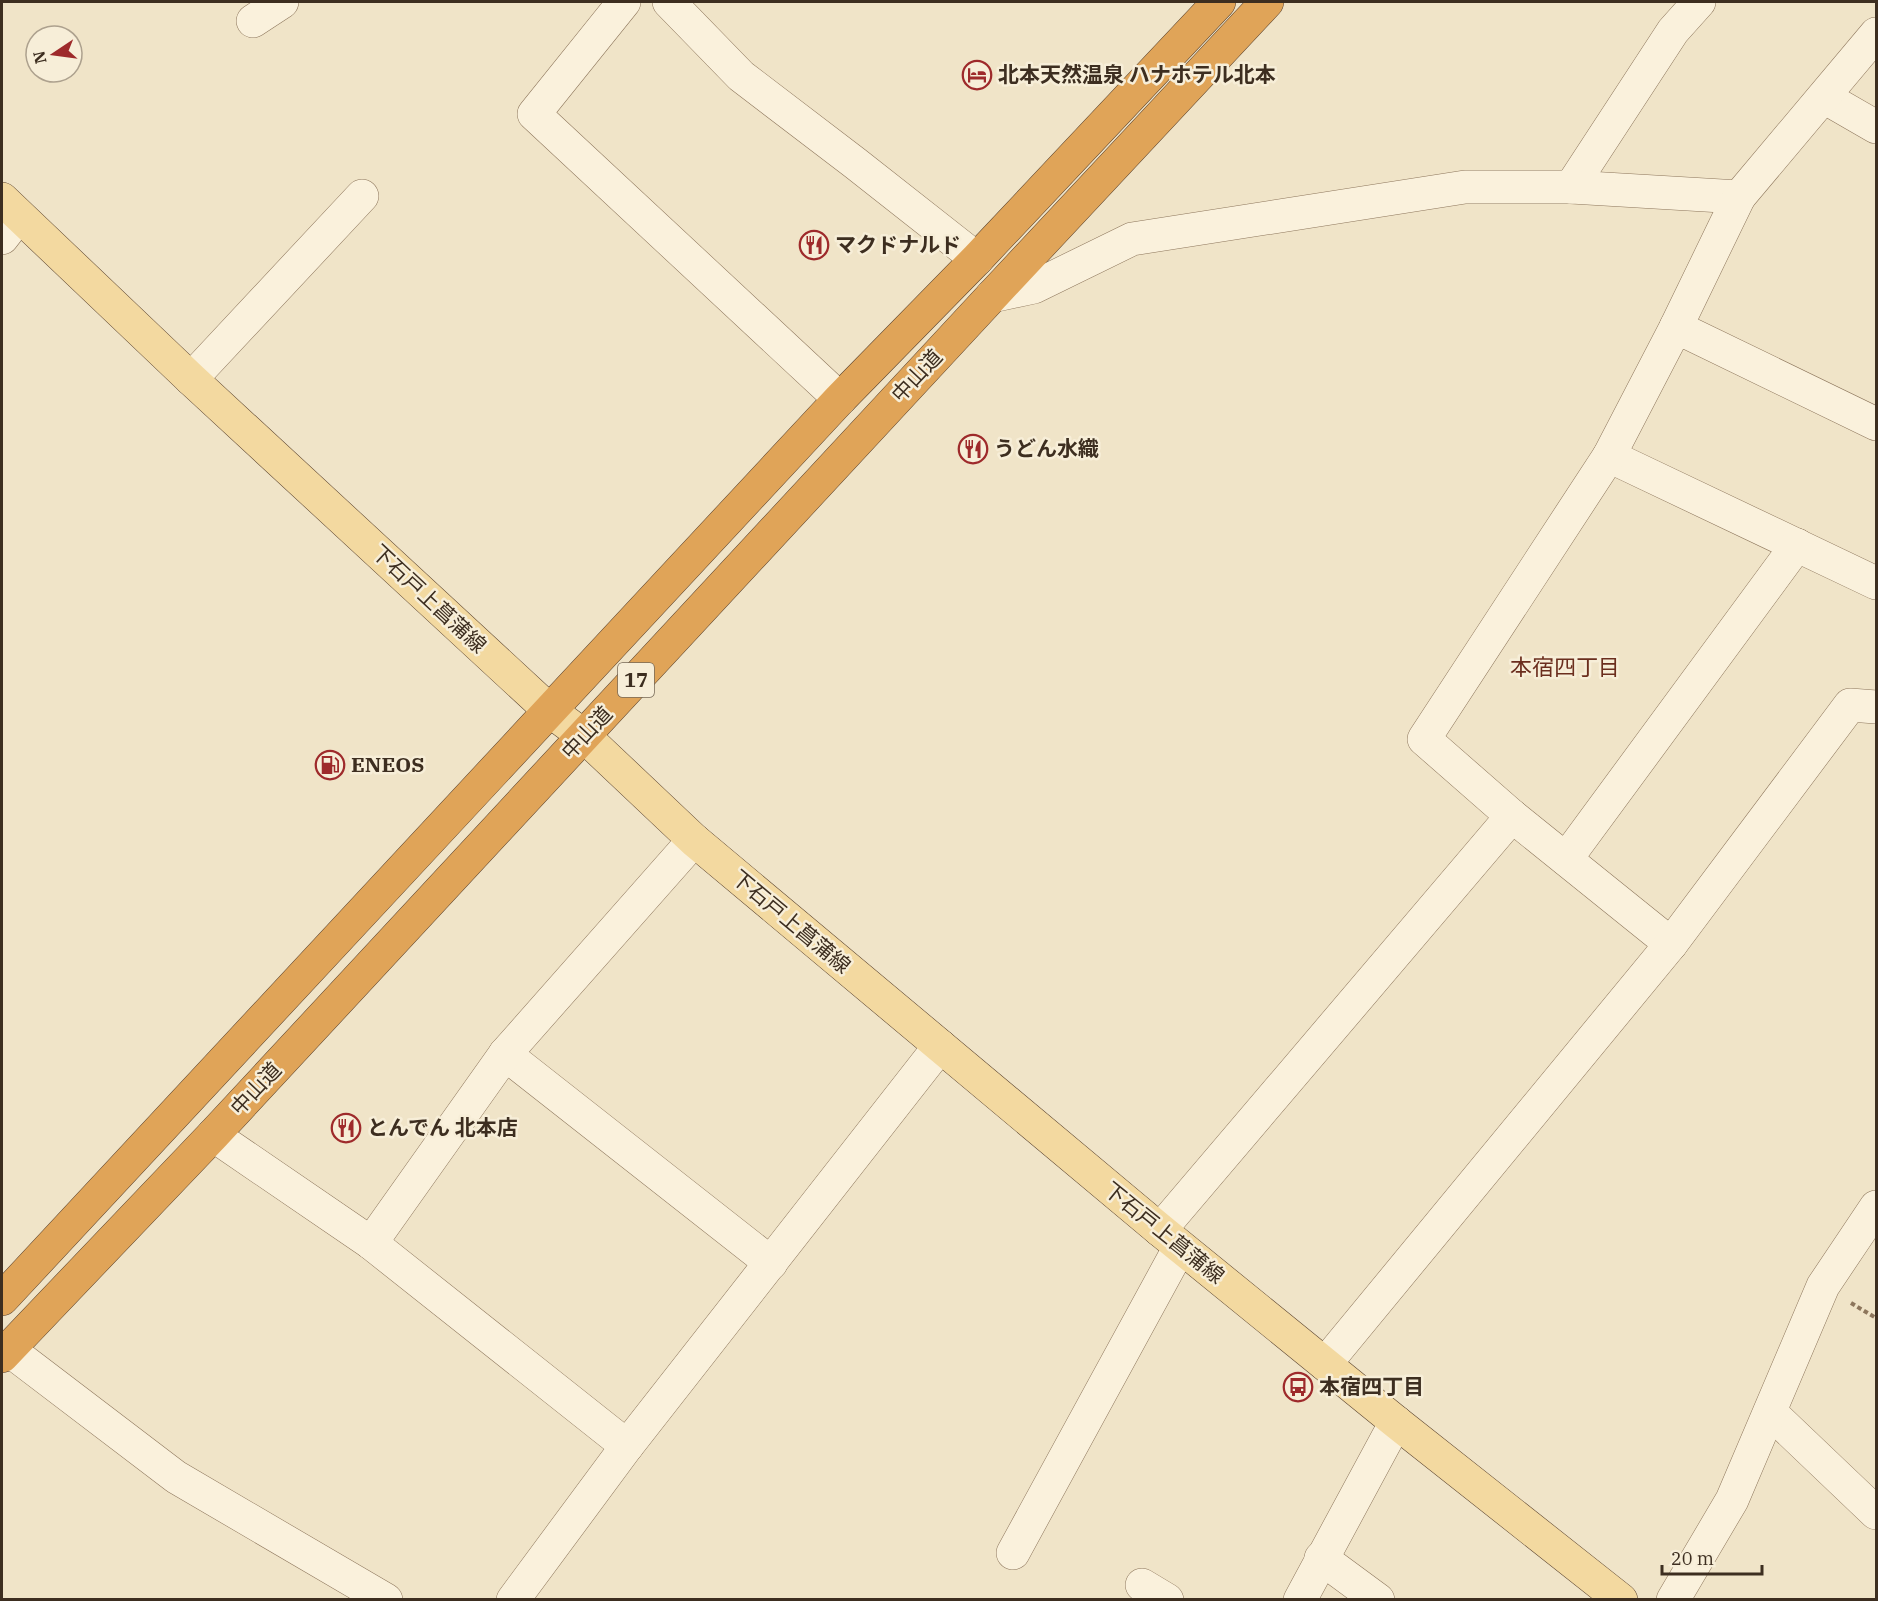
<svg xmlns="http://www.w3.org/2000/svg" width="1878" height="1601" viewBox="0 0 1878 1601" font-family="'IBM Plex Serif','Noto Sans JP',serif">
	<rect width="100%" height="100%" fill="#f0e4c8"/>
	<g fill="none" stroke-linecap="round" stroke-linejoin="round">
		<g stroke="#8d765c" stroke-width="34">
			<g id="minor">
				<path d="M624,2L534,114L840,399"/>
				<path d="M669,2L741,76L855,163L977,259"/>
				<path d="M253,21L282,2"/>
				<path d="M1824,97L1876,127"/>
				<path d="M1571,187L1673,31L1699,2"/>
				<path d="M2,238L19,216"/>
				<path d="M992,296L1034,287L1132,239L1465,187H1571L1739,197L1876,34"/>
				<path d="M1676,327L1739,197"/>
				<path d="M191,379L362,196"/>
				<path d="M1609,456L1876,583"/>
				<path d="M1566,859L1797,545"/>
				<path d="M1671,944L1512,816L1424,739L1609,456L1676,327L1876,424"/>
				<path d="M505,1054L771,1263"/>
				<path d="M213,1135L371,1243L627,1446"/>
				<path d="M1160,1230L1512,816"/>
				<path d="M371,1243L505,1054L694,840"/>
				<path d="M8,1349L176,1477L386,1600"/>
				<path d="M1325,1364L1671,944L1850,705L1876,707"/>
				<path d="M1770,1412L1876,1513"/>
				<path d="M1013,1553L1180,1247"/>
				<path d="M1321,1558L1378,1600"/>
				<path d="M1142,1585L1167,1600"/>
				<path d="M513,1600L627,1446L940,1046"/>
				<path d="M1300,1600L1396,1422"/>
				<path d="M1673,1600L1732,1500L1823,1286L1876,1207"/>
			</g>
		</g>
		<g stroke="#5b4430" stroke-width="34">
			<path id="major" d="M2,199L191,379L549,710L584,736L694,840L1160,1230L1396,1422L1621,1600"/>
		</g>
		<g stroke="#5b4430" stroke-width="34">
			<g id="highway">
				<path d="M2,1299L840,399L977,259L1219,2"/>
				<path d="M2,1356L213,1135L992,296L1267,2"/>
			</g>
		</g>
		<path stroke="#8d765c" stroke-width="4" stroke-dasharray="4.5 3" stroke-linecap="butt" d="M1851,1303L1876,1318"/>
		<use href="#minor" stroke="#faf1dc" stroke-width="33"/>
		<use href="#major" stroke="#f3d9a0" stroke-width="33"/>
		<use href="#highway" stroke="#e0a458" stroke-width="33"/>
	</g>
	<defs>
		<g id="hotel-ring" transform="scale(1.5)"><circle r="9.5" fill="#f7eed8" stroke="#9e2a2b" stroke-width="1.5"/><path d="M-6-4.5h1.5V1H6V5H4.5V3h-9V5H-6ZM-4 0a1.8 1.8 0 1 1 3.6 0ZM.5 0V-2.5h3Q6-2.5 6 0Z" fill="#9e2a2b"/></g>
		<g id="restaurant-ring" transform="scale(1.5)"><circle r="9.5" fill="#f7eed8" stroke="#9e2a2b" stroke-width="1.5"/><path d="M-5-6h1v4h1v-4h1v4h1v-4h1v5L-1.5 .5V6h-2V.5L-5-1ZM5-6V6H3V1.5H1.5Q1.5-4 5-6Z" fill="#9e2a2b"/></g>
		<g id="fuel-ring" transform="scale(1.5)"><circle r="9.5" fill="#f7eed8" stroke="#9e2a2b" stroke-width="1.5"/><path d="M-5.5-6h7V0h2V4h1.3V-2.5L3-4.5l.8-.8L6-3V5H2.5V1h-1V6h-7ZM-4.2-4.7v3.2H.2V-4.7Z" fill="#9e2a2b"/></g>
		<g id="bus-ring" transform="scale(1.5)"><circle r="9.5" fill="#f7eed8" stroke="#9e2a2b" stroke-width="1.5"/><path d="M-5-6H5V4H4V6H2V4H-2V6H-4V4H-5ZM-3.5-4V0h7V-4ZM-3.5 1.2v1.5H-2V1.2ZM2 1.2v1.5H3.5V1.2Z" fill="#9e2a2b"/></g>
	</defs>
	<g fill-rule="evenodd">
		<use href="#hotel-ring" x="977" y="75"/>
		<use href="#restaurant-ring" x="814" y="245"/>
		<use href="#restaurant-ring" x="973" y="449"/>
		<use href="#fuel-ring" x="330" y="765"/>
		<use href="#restaurant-ring" x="346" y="1128"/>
		<use href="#bus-ring" x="1298" y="1387"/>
	</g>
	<g text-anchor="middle" stroke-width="5" stroke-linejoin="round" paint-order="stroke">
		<rect fill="#f7eed8" stroke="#756857" stroke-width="1.5" x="618" y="663" width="36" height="34" rx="4.5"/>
		<g font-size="20" font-weight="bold" fill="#3d2e20">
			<text x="636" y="687">17</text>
		</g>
		<g font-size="21" font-weight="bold" fill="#3d2e20" stroke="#f7eed8" text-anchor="start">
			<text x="998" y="82">北本天然温泉 ハナホテル北本</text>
			<text x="835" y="252">マクドナルド</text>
			<text x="994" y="456">うどん水織</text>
			<text x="351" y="772">ENEOS</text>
			<text x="367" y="1135">とんでん 北本店</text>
			<text x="1319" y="1394">本宿四丁目</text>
		</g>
		<g font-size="21" fill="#3d2e20" stroke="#f7eed8">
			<text transform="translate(917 376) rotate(-47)" y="7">中山道</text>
			<text transform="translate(429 599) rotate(43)" y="7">下石戸上菖蒲線</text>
			<text transform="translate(587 733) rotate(-47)" y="7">中山道</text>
			<text transform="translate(791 922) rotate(40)" y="7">下石戸上菖蒲線</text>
			<text transform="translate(256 1089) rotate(-47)" y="7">中山道</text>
			<text transform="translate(1164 1233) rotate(39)" y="7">下石戸上菖蒲線</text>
		</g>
		<g font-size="22" fill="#6b2e1e" stroke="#f7eed8">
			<text x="1565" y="675">本宿四丁目</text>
		</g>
	</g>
	<rect width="1878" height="1601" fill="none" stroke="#3d2e20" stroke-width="6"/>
	<g transform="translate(54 54) rotate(257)"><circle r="28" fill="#f7eed8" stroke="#ada18e" stroke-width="1.5"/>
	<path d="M0-4.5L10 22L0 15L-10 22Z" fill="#9e2a2b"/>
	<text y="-9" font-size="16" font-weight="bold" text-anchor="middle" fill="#3d2e20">N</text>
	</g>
	<path d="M1662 1565v9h100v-9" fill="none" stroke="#3d2e20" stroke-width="3"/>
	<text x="1671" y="1565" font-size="18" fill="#3d2e20" stroke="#f7eed8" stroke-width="4.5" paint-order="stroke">20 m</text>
</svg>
